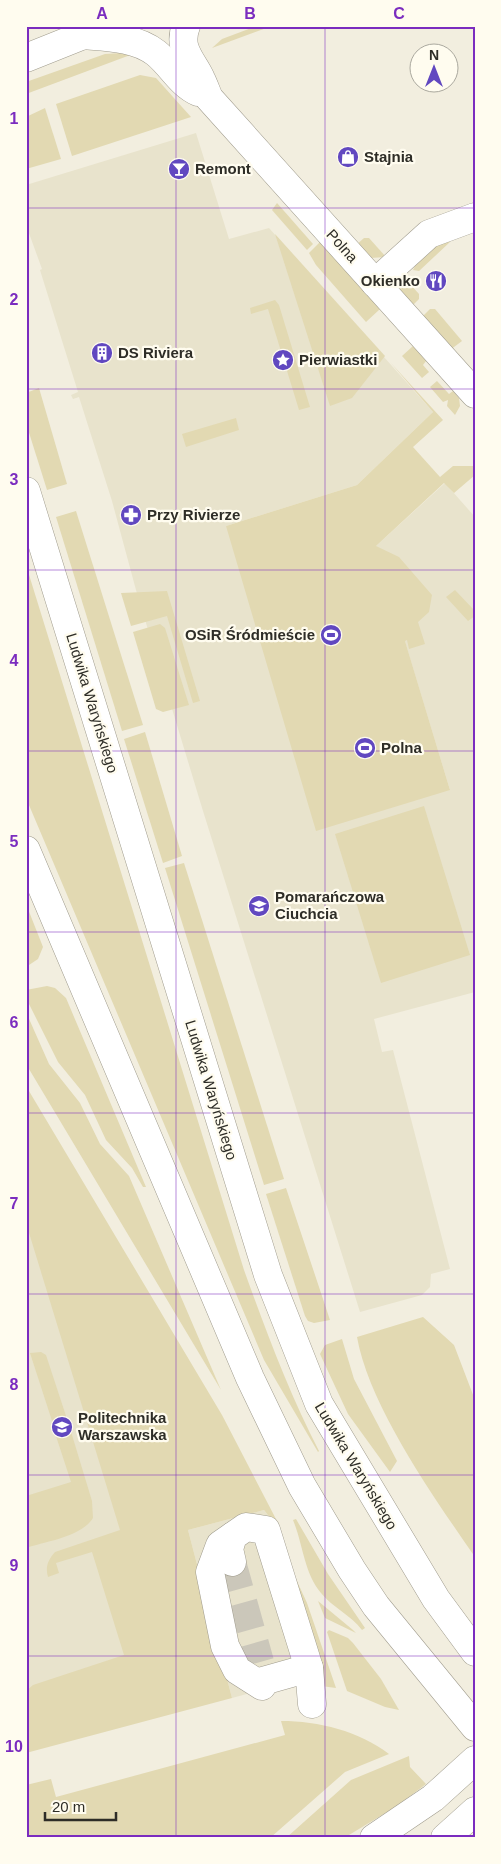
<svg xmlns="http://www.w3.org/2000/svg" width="501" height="1864" viewBox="0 0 501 1864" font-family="Arial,sans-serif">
	<rect width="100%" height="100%" fill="#f2eedf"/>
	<g fill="#e8e3cc">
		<path d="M196,133L229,239L269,228L433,412L357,485L226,526L450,790L376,546L445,483L475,517V992L374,1019L382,1052L393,1050L450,1269L431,1274L430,1287L422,1295L360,1312L203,811L136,590L112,501L79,397L73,399L71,395L78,392L40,270L42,269L26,225V185Z"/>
		<path d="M26,1195L170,1659L26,1704Z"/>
		<path d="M264,1510L278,1528L320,1674L232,1698L188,1530Z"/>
	</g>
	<g fill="#e2d9b2">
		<path d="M257,26H272L212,48L222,39Z"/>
		<path d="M121,53L133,54L26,94V82L105,54Z"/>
		<path d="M140,75L156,78L191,117L72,156L56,104Z"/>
		<path d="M45,108L61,159L26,169V117Z"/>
		<path d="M277,203L313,244L307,250L272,210Z"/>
		<path d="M275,234L385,356L352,398L330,406Z"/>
		<path d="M448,236L450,242L419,271L413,270L415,266L413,264Z"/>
		<path d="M364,238H369L386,257L370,258L355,246Z"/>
		<path d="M320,242L380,309L366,322L316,265L309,253Z"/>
		<path d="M401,274L419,294V299L410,308C402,296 394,288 401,274Z"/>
		<path d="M275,300L279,305L310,407L299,410L268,309L251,314L250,308Z"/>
		<path d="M430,309H435L462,341L450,350L420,319Z"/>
		<path d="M413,346L426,361L423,365L429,372L422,378L402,356Z"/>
		<path d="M390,362L443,420L413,447L440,477L453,466H475V475L454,493L444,483L376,546L399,557L432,595L429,612L418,622L425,644L409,649L407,640L405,641L450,790L316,831L226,526L357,485L433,412Z"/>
		<path d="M437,381L449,394L453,391L459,398L460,406L455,415L447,406L448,400L443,402L430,387Z"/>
		<path d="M39,388L67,484L47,490L26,423V393Z"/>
		<path d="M236,418L239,430L186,447L182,434Z"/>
		<path d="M76,511L143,725L122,731L56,517Z"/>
		<path d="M26,565L244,1270C266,1331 289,1393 319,1451L318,1452L264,1360L26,798Z"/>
		<path d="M455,590L475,611V616L468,621L446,597Z"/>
		<path d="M167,591L200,701L193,703L167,616L131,626L121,593Z"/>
		<path d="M160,624L165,628L189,705L163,712L156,709L133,632Z"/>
		<path d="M145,732L182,856L163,863L124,739Z"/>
		<path d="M424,806L470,955L381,983L335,834Z"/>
		<path d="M184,863L284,1179L264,1185L165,868Z"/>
		<path d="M26,904L43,947L38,959L26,967Z"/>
		<path d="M47,986L55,988L66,998L146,1187H143L132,1168L106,1140L85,1095L58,1062L26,998V990Z"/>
		<path d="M26,1012L49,1064L80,1103L100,1144L129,1176L221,1390L26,1064Z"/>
		<path d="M26,1086L222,1415L278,1523L291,1568L307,1603L336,1688L321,1686L278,1528L264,1510L188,1530L232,1698L26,1753V1691L33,1685L124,1655L92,1552L56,1563L59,1573L48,1577C45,1567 48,1560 55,1552L120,1530L26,1223Z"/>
		<path d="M286,1188L330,1320L314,1323L308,1321L305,1316L266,1194Z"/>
		<path d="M423,1317L454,1345L475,1400V1557C435,1499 369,1406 357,1337Z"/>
		<path d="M342,1339L354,1379L397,1461L390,1472L348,1414L320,1354L325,1345Z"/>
		<path d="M41,1352L46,1355L67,1419L53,1424L30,1353Z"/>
		<path d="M69,1425L92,1501L93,1518C81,1537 47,1541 26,1548V1496L71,1482L54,1430Z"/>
		<path d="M296,1519L328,1574L365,1628L362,1630C351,1615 333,1608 321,1593C304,1573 303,1544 293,1520Z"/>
		<path d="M318,1601L353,1630L356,1633L325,1618Z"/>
		<path d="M329,1630L348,1638L353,1643L381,1679L399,1710L385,1707L347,1691L327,1632Z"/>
		<path d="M281,1721C319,1721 359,1731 389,1754L345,1772L270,1838H26V1785L51,1779L56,1797L285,1735Z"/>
		<path d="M409,1756L410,1767L426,1784L397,1806L344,1838H286L351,1780Z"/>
	</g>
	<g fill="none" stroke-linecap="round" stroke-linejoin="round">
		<path stroke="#cbc7ba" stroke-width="28" stroke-dasharray="28 14" stroke-linecap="butt" d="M232,1562L260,1662"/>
		<g stroke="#a09c8e" stroke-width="29">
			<g id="minor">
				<path d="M186,26C177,49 193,61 201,79C204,85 206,91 209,98L475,394"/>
				<path d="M82,35C106,37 136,37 156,53C171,65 180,84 198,92"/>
				<path d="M375,283L429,234L475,217"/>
				<path d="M233,1536L220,1545L210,1572L225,1646L237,1670L262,1686"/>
				<path d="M232,1562L229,1549L233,1536L246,1527L266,1530L309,1668L312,1704"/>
				<path d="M263,1681L309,1668"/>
				<path d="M374,1838L433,1798L475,1760"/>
				<path d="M445,1838L475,1811"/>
			</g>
		</g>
		<g stroke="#a09c8e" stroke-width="29">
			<g id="major">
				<path d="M26,58L106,26"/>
				<path d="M26,491L268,1275L319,1404L436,1599L475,1652"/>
				<path d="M26,850L250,1378L302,1486L352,1570L376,1606L475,1727"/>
			</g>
		</g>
		<use href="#minor" stroke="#fff" stroke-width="28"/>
		<use href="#major" stroke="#fff" stroke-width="28"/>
	</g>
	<path fill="none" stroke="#7b2cbf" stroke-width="1" stroke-opacity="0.55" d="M176,26V1838M325,26V1838M26,208H475M26,389H475M26,570H475M26,751H475M26,932H475M26,1113H475M26,1294H475M26,1475H475M26,1656H475"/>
	<defs>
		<g id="shop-disc" transform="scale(1.125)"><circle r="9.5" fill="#6148c0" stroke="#fffcef"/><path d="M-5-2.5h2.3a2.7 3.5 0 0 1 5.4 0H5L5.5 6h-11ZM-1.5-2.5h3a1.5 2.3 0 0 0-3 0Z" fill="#fff"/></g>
		<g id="bar-disc" transform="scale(1.125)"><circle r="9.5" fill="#6148c0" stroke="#fffcef"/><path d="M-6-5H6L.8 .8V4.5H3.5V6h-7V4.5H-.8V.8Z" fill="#fff"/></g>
		<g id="restaurant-disc" transform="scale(1.125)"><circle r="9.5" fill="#6148c0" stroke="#fffcef"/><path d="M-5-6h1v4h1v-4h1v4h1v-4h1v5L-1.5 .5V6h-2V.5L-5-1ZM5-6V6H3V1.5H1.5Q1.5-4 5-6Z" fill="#fff"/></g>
		<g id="building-disc" transform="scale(1.125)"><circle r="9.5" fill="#6148c0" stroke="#fffcef"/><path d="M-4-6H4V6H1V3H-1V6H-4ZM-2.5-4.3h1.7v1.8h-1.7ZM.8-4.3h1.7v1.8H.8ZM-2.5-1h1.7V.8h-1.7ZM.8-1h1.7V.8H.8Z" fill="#fff"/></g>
		<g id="sight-disc" transform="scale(1.125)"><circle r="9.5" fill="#6148c0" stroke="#fffcef"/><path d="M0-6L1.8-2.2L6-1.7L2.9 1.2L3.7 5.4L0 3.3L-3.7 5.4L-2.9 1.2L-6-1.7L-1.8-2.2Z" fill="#fff"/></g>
		<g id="pharmacy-disc" transform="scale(1.125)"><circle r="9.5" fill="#6148c0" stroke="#fffcef"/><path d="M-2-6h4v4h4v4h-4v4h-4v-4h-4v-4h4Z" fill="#fff"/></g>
		<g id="stadium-disc" transform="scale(1.125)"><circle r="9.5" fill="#6148c0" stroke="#fffcef"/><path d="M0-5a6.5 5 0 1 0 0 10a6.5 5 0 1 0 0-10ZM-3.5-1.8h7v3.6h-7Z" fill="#fff"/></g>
		<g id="school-disc" transform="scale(1.125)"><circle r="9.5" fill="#6148c0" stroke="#fffcef"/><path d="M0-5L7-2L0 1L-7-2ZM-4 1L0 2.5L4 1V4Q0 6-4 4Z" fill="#fff"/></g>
		<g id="university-disc" transform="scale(1.125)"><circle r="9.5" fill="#6148c0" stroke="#fffcef"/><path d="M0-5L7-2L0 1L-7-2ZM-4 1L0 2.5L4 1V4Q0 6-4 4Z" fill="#fff"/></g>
	</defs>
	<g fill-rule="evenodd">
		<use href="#shop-disc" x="348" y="157"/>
		<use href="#bar-disc" x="179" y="169"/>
		<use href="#restaurant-disc" x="436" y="281"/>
		<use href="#building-disc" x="102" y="353"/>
		<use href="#sight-disc" x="283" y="360"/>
		<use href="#pharmacy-disc" x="131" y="515"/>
		<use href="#stadium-disc" x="331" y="635"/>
		<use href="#stadium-disc" x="365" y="748"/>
		<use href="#school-disc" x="259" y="906"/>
		<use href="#university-disc" x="62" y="1427"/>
	</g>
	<g text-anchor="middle" stroke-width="4.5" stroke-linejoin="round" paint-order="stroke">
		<g font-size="15" font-weight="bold" fill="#2e2d27" stroke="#fffcef" text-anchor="start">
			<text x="364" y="162">Stajnia</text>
			<text x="195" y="174">Remont</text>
			<text x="420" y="286" text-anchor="end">Okienko</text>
			<text x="118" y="358">DS Riviera</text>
			<text x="299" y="365">Pierwiastki</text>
			<text x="147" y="520">Przy Rivierze</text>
			<text x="315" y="640" text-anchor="end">OSiR Śródmieście</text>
			<text x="381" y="753">Polna</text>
			<text x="275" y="902">Pomarańczowa<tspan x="275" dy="17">Ciuchcia</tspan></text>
			<text x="78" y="1423">Politechnika<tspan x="78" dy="17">Warszawska</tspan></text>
		</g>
		<g font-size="15" fill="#2e2d27" stroke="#fffcef">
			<text transform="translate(342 246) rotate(48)" y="5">Polna</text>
			<text transform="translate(92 703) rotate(73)" y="5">Ludwika Waryńskiego</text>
			<text transform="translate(211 1090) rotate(73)" y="5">Ludwika Waryńskiego</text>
			<text transform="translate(356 1466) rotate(59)" y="5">Ludwika Waryńskiego</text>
		</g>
	</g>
	<rect width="501" height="1864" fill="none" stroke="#fffcef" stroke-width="55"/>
	<g transform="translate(434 68)"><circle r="24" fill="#fffcef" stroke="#aba99f"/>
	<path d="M0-4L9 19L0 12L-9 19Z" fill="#6148c0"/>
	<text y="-8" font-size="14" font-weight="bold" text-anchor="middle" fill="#2e2d27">N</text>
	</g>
	<path d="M45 1812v8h71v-8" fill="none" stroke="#2e2d27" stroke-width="2.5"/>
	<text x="52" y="1812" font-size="15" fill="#2e2d27" stroke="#fffcef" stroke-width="4" paint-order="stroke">20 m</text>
	<rect x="28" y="28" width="446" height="1808" fill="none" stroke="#7b2cbf" stroke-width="2"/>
	<g font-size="16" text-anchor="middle" font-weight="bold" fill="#7b2cbf">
		<text x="102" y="19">A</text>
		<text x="250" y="19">B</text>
		<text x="399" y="19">C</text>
		<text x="14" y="124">1</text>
		<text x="14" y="305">2</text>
		<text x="14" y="485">3</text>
		<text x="14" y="666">4</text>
		<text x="14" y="847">5</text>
		<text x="14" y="1028">6</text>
		<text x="14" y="1209">7</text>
		<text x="14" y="1390">8</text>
		<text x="14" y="1571">9</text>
		<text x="14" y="1752">10</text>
	</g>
</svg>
